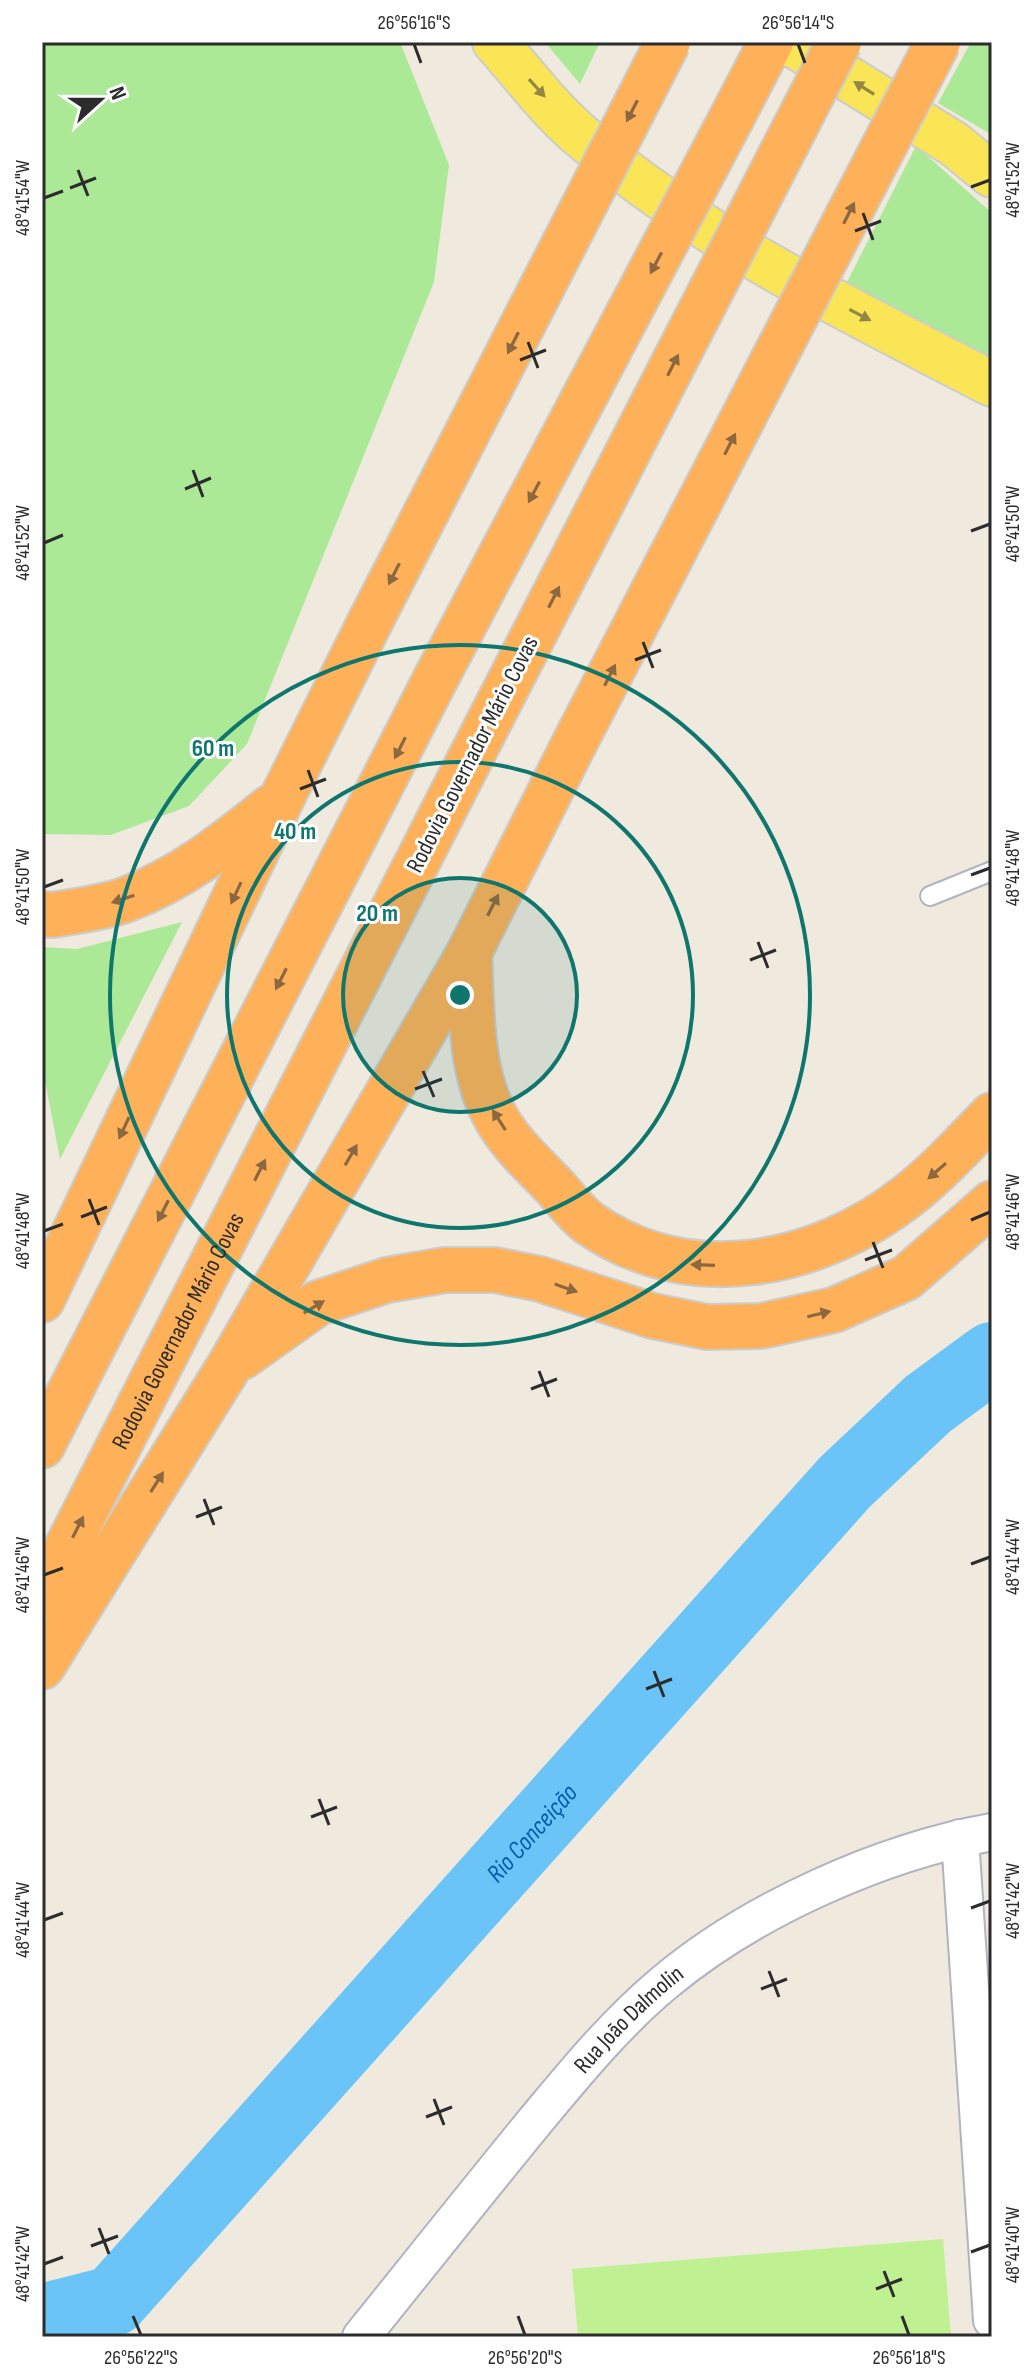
<svg xmlns="http://www.w3.org/2000/svg" width="1034" height="2379" viewBox="0 0 1034 2379" font-family="'Sofia Sans Condensed',sans-serif">
	<rect width="100%" height="100%" fill="#efe9de"/>
	<g fill="#abe997">
		<path d="M42,42H400L449,165L434,282L247,744L189,806L111,835L42,834Z"/>
		<path d="M545,42H600L580,84Z"/>
		<path d="M971,42H992V135L938,103Z"/>
		<path d="M916,146L992,213V366L843,290Z"/>
		<path d="M182,922L60,1159L42,1065V947L77,949Z"/>
	</g>
	<path fill="#bff092" d="M943,2239L951,2337H578L572,2269Z"/>
	<g fill="none" stroke-linecap="round" stroke-linejoin="round">
		<g stroke="#6ac4f7" stroke-width="70">
			<path id="s1" d="M113,2301L845,1482L928,1404L992,1357"/>
			<path d="M42,2319L113,2301"/>
		</g>
		<g stroke="#b2b3c1" stroke-width="22">
			<path id="service" d="M930,896L992,871"/>
		</g>
		<g stroke="#b2b3c1" stroke-width="40">
			<g id="minor">
				<path d="M960,1838L992,2320"/>
				<path id="s2" d="M361,2337C419,2265 477,2192 536,2120C576,2072 616,2023 664,1983C751,1910 881,1852 992,1832"/>
			</g>
		</g>
		<g stroke="#ccc" stroke-width="48">
			<g id="primary">
				<path d="M495,42C523,73 549,109 581,136C704,241 850,310 992,384"/>
				<path d="M789,42L954,144L992,175"/>
			</g>
		</g>
		<g stroke="#ccc" stroke-width="48">
			<g id="motorway">
				<path d="M731,119L771,42"/>
				<path d="M42,914L52,915C76,911 102,908 125,900C181,879 225,844 271,807"/>
				<path d="M469,953C472,1005 469,1067 494,1114C508,1142 535,1166 556,1188C566,1200 577,1214 589,1223C689,1293 818,1267 909,1195C939,1171 965,1143 992,1115"/>
				<path d="M42,1300L282,798L371,620"/>
				<path d="M242,1357L318,1303L387,1280L445,1270H495L540,1279L653,1316L707,1327L761,1326L834,1310L906,1278L992,1203"/>
				<path d="M42,1446L436,678"/>
				<path id="s3" d="M42,1596L492,716"/>
				<path d="M42,1667L228,1368L469,953L574,744"/>
			</g>
		</g>
		<use href="#service" stroke="#fff" stroke-width="18"/>
		<use href="#minor" stroke="#fff" stroke-width="36"/>
		<use href="#primary" stroke="#fae557" stroke-width="44"/>
		<use href="#motorway" stroke="#ffb159" stroke-width="44"/>
		<g stroke="#ccc" stroke-width="48" stroke-linecap="butt">
			<g id="motorway-bridge">
				<path d="M371,620L668,42"/>
				<path d="M436,678L731,119"/>
				<path d="M492,716L839,42"/>
				<path d="M574,744L938,42"/>
			</g>
		</g>
		<use href="#motorway-bridge" stroke="#ffb159" stroke-width="44"/>
	</g>
	<defs><path id="oneway-solid" d="M-6-.8H1V-3.2L6.5 0L1 3.2V.8H-6Z" transform="scale(2)"/></defs>
	<g fill="#938842">
		<use href="#oneway-solid" transform="translate(537 88) rotate(48)"/>
		<use href="#oneway-solid" transform="translate(864 88) rotate(-148)"/>
		<use href="#oneway-solid" transform="translate(860 315) rotate(28)"/>
	</g>
	<g fill="#8b6840">
		<use href="#oneway-solid" transform="translate(632 111) rotate(117)"/>
		<use href="#oneway-solid" transform="translate(849 213) rotate(-63)"/>
		<use href="#oneway-solid" transform="translate(656 263) rotate(118)"/>
		<use href="#oneway-solid" transform="translate(513 343) rotate(117)"/>
		<use href="#oneway-solid" transform="translate(673 365) rotate(-63)"/>
		<use href="#oneway-solid" transform="translate(730 444) rotate(-63)"/>
		<use href="#oneway-solid" transform="translate(534 492) rotate(118)"/>
		<use href="#oneway-solid" transform="translate(394 574) rotate(117)"/>
		<use href="#oneway-solid" transform="translate(554 597) rotate(-63)"/>
		<use href="#oneway-solid" transform="translate(610 675) rotate(-63)"/>
		<use href="#oneway-solid" transform="translate(400 748) rotate(117)"/>
		<use href="#oneway-solid" transform="translate(236 893) rotate(115)"/>
		<use href="#oneway-solid" transform="translate(123 899) rotate(162)"/>
		<use href="#oneway-solid" transform="translate(493 905) rotate(-63)"/>
		<use href="#oneway-solid" transform="translate(281 979) rotate(117)"/>
		<use href="#oneway-solid" transform="translate(499 1120) rotate(-123)"/>
		<use href="#oneway-solid" transform="translate(124 1128) rotate(115)"/>
		<use href="#oneway-solid" transform="translate(351 1155) rotate(-60)"/>
		<use href="#oneway-solid" transform="translate(260 1170) rotate(-63)"/>
		<use href="#oneway-solid" transform="translate(937 1171) rotate(139)"/>
		<use href="#oneway-solid" transform="translate(163 1211) rotate(117)"/>
		<use href="#oneway-solid" transform="translate(703 1265) rotate(-178)"/>
		<use href="#oneway-solid" transform="translate(566 1288) rotate(19)"/>
		<use href="#oneway-solid" transform="translate(314 1307) rotate(-31)"/>
		<use href="#oneway-solid" transform="translate(819 1314) rotate(-13)"/>
		<use href="#oneway-solid" transform="translate(157 1482) rotate(-58)"/>
		<use href="#oneway-solid" transform="translate(78 1527) rotate(-63)"/>
	</g>
	<path fill="none" stroke="#2c2c2c" stroke-width="3" d="M414,44L421,63M798,44L805,63M78,170L88,196M971,187L990,180M70,188L96,178M44,198L63,191M863,213L873,240M855,231L881,221M528,342L538,368M520,360L546,350M193,470L203,497M185,489L211,478M971,531L990,524M44,543L63,535M643,642L653,668M635,660L661,650M308,770L318,797M300,789L326,779M971,875L990,868M44,887L63,880M758,942L768,968M750,960L776,950M423,1071L434,1097M415,1089L442,1079M89,1199L99,1225M81,1217L107,1207M971,1220L990,1212M44,1231L63,1224M873,1242L883,1268M865,1260L892,1250M539,1371L549,1397M531,1389L557,1379M204,1499L214,1525M196,1517L222,1507M971,1564L990,1557M44,1575L63,1568M654,1671L664,1697M646,1689L672,1679M319,1799L329,1825M311,1817L337,1807M971,1908L990,1901M44,1920L63,1913M769,1971L779,1997M761,1989L787,1979M434,2099L444,2125M426,2117L452,2107M99,2228L109,2254M91,2246L118,2236M971,2252L990,2245M44,2264L63,2257M884,2271L894,2297M876,2289L902,2279M133,2316L141,2335M518,2316L525,2335M902,2316L909,2335"/>
	<circle cx="460" cy="995" r="117" fill="#0f766e" fill-opacity=".12"/>
	<g fill="none" stroke="#0f766e" stroke-width="4">
		<circle cx="460" cy="995" r="117"/>
		<circle cx="460" cy="995" r="233"/>
		<circle cx="460" cy="995" r="350"/>
	</g>
	<g text-anchor="middle" stroke-width="6" stroke-linejoin="round" paint-order="stroke">
		<g font-size="24" fill="#2c2c2c" stroke="#fff">
			<text transform="translate(472 754) rotate(-63)" y="8">Rodovia Governador Mário Covas</text>
			<text dy="8" stroke="none"><textPath href="#s3" startOffset="298">Rodovia Governador Mário Covas</textPath></text>
			<text dy="8" stroke="none"><textPath href="#s2" startOffset="416">Rua João Dalmolin</textPath></text>
		</g>
		<g font-size="26" font-style="italic" fill="#045fa9" stroke="#fff">
			<text dy="9" stroke="none"><textPath href="#s1" startOffset="628">Rio Conceição</textPath></text>
		</g>
	</g>
	<circle cx="460" cy="995" r="12" fill="#0f766e" stroke="#fff" stroke-width="4"/>
	<g font-size="24" text-anchor="middle" font-weight="bold" fill="#0f766e" stroke="#fff" stroke-width="6" stroke-linejoin="round" paint-order="stroke">
		<text x="213" y="756">60 m</text>
		<text x="295" y="839">40 m</text>
		<text x="377" y="921">20 m</text>
	</g>
	<rect width="1034" height="2379" fill="none" stroke="#ffffff" stroke-width="88"/>
	<g transform="translate(100 100) rotate(69)" stroke="#ffffff" stroke-width="6" paint-order="stroke">
	<path d="M0-6L14 30L0 20L-14 30Z" fill="#2c2c2c"/>
	<text y="-12" font-size="22" font-weight="bold" text-anchor="middle" fill="#2c2c2c">N</text>
	</g>
	<rect x="44" y="44" width="946" height="2291" fill="none" stroke="#2c2c2c" stroke-width="3"/>
	<g font-size="20" text-anchor="middle" fill="#2c2c2c">
		<text x="414" y="29">26°56'16"S</text>
		<text x="798" y="29">26°56'14"S</text>
		<text transform="translate(1012 180) rotate(-90)" y="7">48°41'52"W</text>
		<text transform="translate(22 198) rotate(-90)" y="7">48°41'54"W</text>
		<text transform="translate(1012 524) rotate(-90)" y="7">48°41'50"W</text>
		<text transform="translate(22 543) rotate(-90)" y="7">48°41'52"W</text>
		<text transform="translate(1012 868) rotate(-90)" y="7">48°41'48"W</text>
		<text transform="translate(22 887) rotate(-90)" y="7">48°41'50"W</text>
		<text transform="translate(1012 1212) rotate(-90)" y="7">48°41'46"W</text>
		<text transform="translate(22 1231) rotate(-90)" y="7">48°41'48"W</text>
		<text transform="translate(1012 1557) rotate(-90)" y="7">48°41'44"W</text>
		<text transform="translate(22 1575) rotate(-90)" y="7">48°41'46"W</text>
		<text transform="translate(1012 1901) rotate(-90)" y="7">48°41'42"W</text>
		<text transform="translate(22 1920) rotate(-90)" y="7">48°41'44"W</text>
		<text transform="translate(1012 2245) rotate(-90)" y="7">48°41'40"W</text>
		<text transform="translate(22 2264) rotate(-90)" y="7">48°41'42"W</text>
		<text x="141" y="2364">26°56'22"S</text>
		<text x="525" y="2364">26°56'20"S</text>
		<text x="909" y="2364">26°56'18"S</text>
	</g>
</svg>
